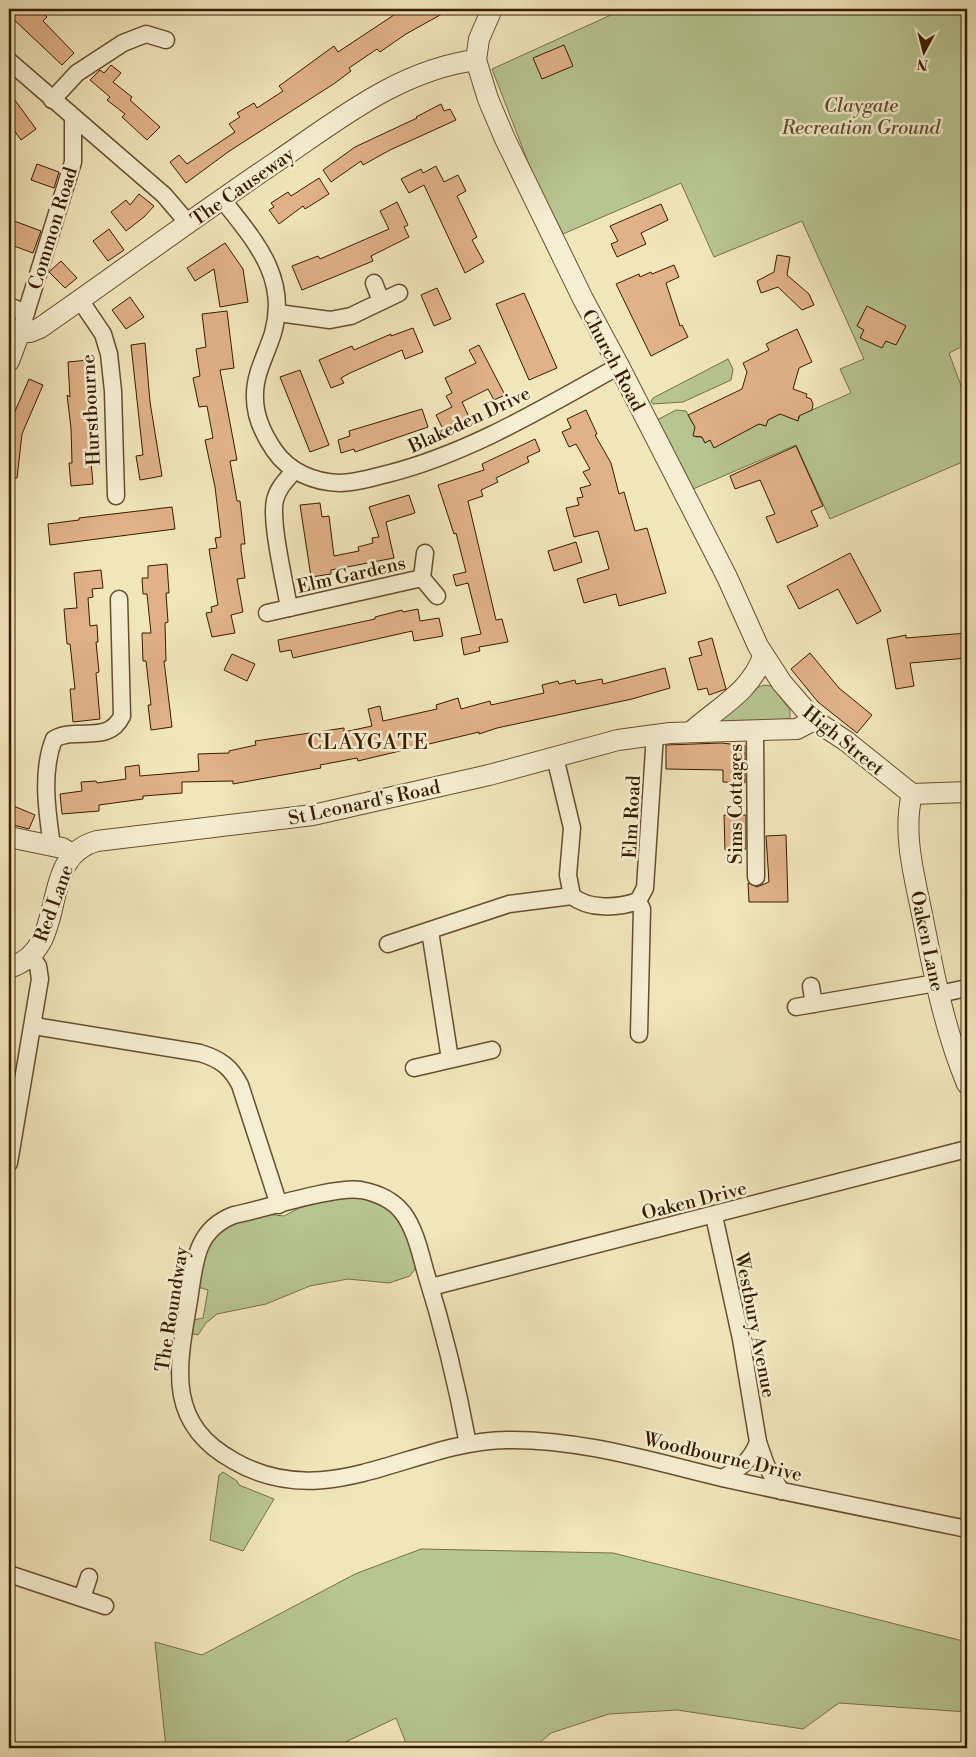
<svg xmlns="http://www.w3.org/2000/svg" width="976" height="1757" viewBox="0 0 976 1757" font-family="'Libre Bodoni',serif">
	<rect width="100%" height="100%" fill="#f1e5ba"/>
	<filter id="stains"><feTurbulence type="fractalNoise" baseFrequency=".004" numOctaves="4"/><feColorMatrix values="0 0 0 0 .2 0 0 0 0 .09 0 0 0 0 .02 0 0 0 .5 -.17"/></filter>
	<radialGradient id="worn" r=".72"><stop offset=".6" stop-color="#630" stop-opacity="0"/><stop offset="1" stop-color="#630" stop-opacity=".3"/></radialGradient>
	<g fill="#b7c591" stroke="#777048">
		<path d="M624,9H963L967,15V344L949,353L967,402V460L830,519L796,445L693,489L657,420L676,410L686,411L693,424L698,422L694,433L696,437H702L705,443L710,440L714,447L759,424L765,426L768,420L780,414L799,419L801,411L812,410L851,393L840,369L864,359L802,221L714,257L681,183L563,234L533,175L492,69Z"/>
		<path d="M728,359L733,369L731,380L683,402L653,404L651,401L653,398Z"/>
		<path d="M764,685L772,686L790,710V719L722,724L720,717L742,703L756,688Z"/>
		<path d="M346,1195C397,1198 403,1224 417,1266L410,1276L389,1283L348,1279L310,1286L266,1304L217,1314L206,1323L198,1335L193,1334L190,1328L193,1320L203,1318L208,1290L198,1287L204,1252L219,1229L236,1220L266,1214L284,1216L299,1208Z"/>
		<path d="M223,1472L237,1481L239,1485L274,1499L243,1551L210,1540L219,1475Z"/>
		<path d="M421,1549L613,1553L967,1642V1712L839,1703L803,1729L677,1710L609,1714L551,1733L533,1748H408L396,1718L333,1748H166L155,1642L202,1655L355,1574Z"/>
	</g>
	<g fill="#e1b188" stroke="#371c00">
		<path d="M9,9H38L47,17L43,21L74,53L62,65L9,15Z"/>
		<path d="M403,9H451L406,34L380,52L377,49L349,68L351,71L335,83L228,152L186,183L170,162L179,155L187,164L235,132L229,124L240,117L237,113L254,103L257,108L283,91L279,86L334,46L338,52Z"/>
		<path d="M564,45L573,66L542,79L533,58Z"/>
		<path d="M111,65L121,73L113,82L132,97L130,100L160,127L147,140L122,117L125,114L107,100L110,97L90,80L100,70L104,73Z"/>
		<path d="M9,92L36,129L21,140L9,123Z"/>
		<path d="M441,104L444,111L450,109L456,120L390,150L363,165L361,161L331,182L323,170L355,147L417,118L416,117Z"/>
		<path d="M37,164L59,172L54,188L31,180Z"/>
		<path d="M436,166L444,182L458,175L466,191L457,196L477,237L472,240L484,262L465,273L424,185L409,193L401,179L421,169L423,173Z"/>
		<path d="M319,178L329,194L305,209L303,206L279,224L269,210L274,207L271,203L288,192L291,196Z"/>
		<path d="M139,194L154,206L144,217L126,231L111,212L126,200L130,205Z"/>
		<path d="M397,202L408,225L404,227L409,237L371,256L373,261L302,290L292,266L318,256L320,259L389,229L380,211Z"/>
		<path d="M661,204L668,220L641,233L646,244L617,257L611,244L618,241L610,226Z"/>
		<path d="M9,219L41,231L33,253L14,246L15,243L9,242Z"/>
		<path d="M109,229L124,250L108,261L93,241Z"/>
		<path d="M225,243L243,269L248,302L220,307L214,269L195,281L187,268Z"/>
		<path d="M777,255L790,257L787,275L809,294L814,305L802,310L778,287L761,293L757,281L774,272Z"/>
		<path d="M61,261L77,278L65,288L49,272Z"/>
		<path d="M674,265L679,277L666,283L680,326L682,325L688,337L651,356L616,284L639,274L640,277L651,272L652,274Z"/>
		<path d="M437,288L451,319L434,326L421,295Z"/>
		<path d="M524,293L557,368L529,380L496,304Z"/>
		<path d="M130,297L144,317L126,329L112,310Z"/>
		<path d="M867,306L906,326L896,345L886,341L882,348L860,338L864,330L857,326Z"/>
		<path d="M227,311L234,368L220,370L237,460L230,461L237,501H240L245,544H241V550L245,578L237,579L243,612L231,615L235,633L212,637L206,613L212,612L211,607L218,605L209,549L217,548L215,538L221,537L215,487L205,440L213,438L207,406L199,407L193,378L200,376L196,349L206,347L202,314Z"/>
		<path d="M413,328L423,352L405,359L402,350L350,373L341,378L344,383L331,388L319,360L352,346L354,350L391,334V336Z"/>
		<path d="M797,329L812,362L799,368L793,389L807,394L806,397L811,399L813,404L812,410L799,416L798,421L780,414L768,420L766,426L759,424L714,448L710,440L705,443L702,437L693,436L695,427L688,415L742,389L747,372L743,363L769,350L766,344Z"/>
		<path d="M145,343L150,402L162,476L140,480L136,456L143,455L131,345Z"/>
		<path d="M479,345L505,395L494,400L488,389L462,402L471,421L445,433L436,415L452,407L446,396L452,393L445,378L476,363L469,350Z"/>
		<path d="M89,360L91,381H87L92,415L93,449L90,450L93,484L71,486L69,463H72L71,428L67,395L70,397L68,362Z"/>
		<path d="M300,370L329,445L310,452L280,377Z"/>
		<path d="M29,379L43,385L22,434L17,478H9V425Z"/>
		<path d="M422,409L428,427L355,452L354,449L341,453L338,440L350,436L349,431Z"/>
		<path d="M586,410L597,434L595,435L611,463L619,494L624,492L635,531L647,528L666,593L619,606L616,594L584,603L577,579L609,569L598,531L574,537L566,508L579,505L577,498L583,497L580,488L591,485L583,472L590,469L576,444L569,447L562,432L571,428L567,419Z"/>
		<path d="M535,439L540,451L527,457L529,462L496,478L498,482L481,490L483,496L468,501L496,620L502,619L508,642L479,647L480,651L464,655L461,638L481,634L468,583L456,586L453,575L466,572L456,533L454,534L438,485L484,470L482,464Z"/>
		<path d="M796,446L823,506L811,511L818,526L777,543L766,517L775,514L760,480L735,489L730,476Z"/>
		<path d="M409,495L415,513L386,522L394,558L331,570V574L311,577L300,505L320,503L322,517L329,516L334,556L359,551L358,547L373,543L372,538L379,537L369,507Z"/>
		<path d="M172,507L175,529L50,545L48,524L79,520V518Z"/>
		<path d="M576,542L582,562L554,571L548,551Z"/>
		<path d="M850,553L881,611L857,624L838,589L799,609L787,586Z"/>
		<path d="M167,564L169,593H166L168,622L165,623L166,661H164L172,727L151,730L148,705H151L146,661H143L142,633H151L147,594H143L142,578H148V566Z"/>
		<path d="M101,570L103,588L92,589L93,597L88,598L90,626L97,625L98,642H96L99,672L96,673L100,719L73,722L70,689H75L70,644H67L64,609L77,608L74,573Z"/>
		<path d="M418,609L420,621L439,618L443,636L414,641L412,631L293,658L291,650L280,652L278,640L375,619V617L402,610L403,612Z"/>
		<path d="M967,633V658L910,663L914,686L896,689L887,639L906,635V638Z"/>
		<path d="M712,638L726,689L709,695L707,688L698,690L689,658L702,655L698,642Z"/>
		<path d="M810,653L839,688L872,715L857,733L818,702L791,669Z"/>
		<path d="M232,654L255,664L247,681L224,670Z"/>
		<path d="M665,668L670,688L632,699L497,728L479,734V732L358,761L357,758L320,765L321,768L233,784V781L182,782V793L143,796V799L99,805V811L62,814L60,794L82,791L81,782L96,781L97,783L126,779L125,767L139,765L140,776L199,771L198,754L229,753V751L256,745L255,741L344,728V732L372,726L368,709L380,706L383,721L437,709L436,705L458,698L461,709L490,701L491,705L544,693L542,685L558,681L559,684L575,680L576,684L602,679L603,684Z"/>
		<path d="M722,743L745,746V783L723,782V770L666,769V745Z"/>
		<path d="M9,804L35,815L29,829L9,824Z"/>
		<path d="M724,815H746V849L725,850Z"/>
		<path d="M786,835L788,902H749L748,883L757,887L769,882L766,836Z"/>
	</g>
	<g fill="none" stroke-linecap="round" stroke-linejoin="round">
		<g stroke="#664e2e" stroke-width="19">
			<g id="minor">
				<path d="M9,61L164,195L188,223"/>
				<path d="M52,100L77,73L123,43L146,34L166,40"/>
				<path d="M222,199C254,240 289,277 273,333C267,353 255,373 255,394C254,415 263,434 274,450C289,472 314,482 339,483C355,483 371,478 387,474C470,453 545,407 619,366"/>
				<path d="M374,283L381,301"/>
				<path d="M80,300L103,334L109,354L113,391L116,496"/>
				<path d="M9,306L26,313"/>
				<path d="M278,313L330,320L351,316L399,293"/>
				<path d="M20,332L73,162V117"/>
				<path d="M425,553L422,578L437,596"/>
				<path d="M289,608C285,583 270,522 275,500C278,488 286,480 294,471"/>
				<path d="M267,613L422,578"/>
				<path d="M755,731L756,877"/>
				<path d="M555,757L572,828L568,875L572,896C589,910 618,908 638,901L645,888L655,734"/>
				<path d="M52,846C47,812 41,771 54,739C78,726 108,745 122,716L119,599"/>
				<path d="M638,901L642,909L639,1034"/>
				<path d="M430,931L450,1059"/>
				<path d="M388,944L509,904L572,896"/>
				<path d="M811,986L814,1004"/>
				<path d="M939,994L967,988"/>
				<path d="M796,1007L936,983"/>
				<path d="M34,1026L200,1053C220,1059 231,1067 240,1085L279,1205"/>
				<path d="M414,1068L492,1050"/>
				<path d="M9,1163L40,979L38,966L31,956"/>
				<path d="M714,1216L741,1339L758,1442"/>
				<path d="M431,1287L967,1149"/>
				<path d="M468,1444C457,1385 443,1327 425,1270C420,1252 415,1229 403,1213C393,1200 377,1193 361,1190C334,1186 264,1209 234,1215C192,1231 195,1268 188,1306C177,1371 167,1424 234,1461C328,1515 412,1441 507,1440C581,1439 651,1461 722,1478C803,1496 885,1512 967,1529"/>
				<path d="M723,1478C740,1468 751,1461 758,1442L766,1465L781,1491"/>
				<path d="M9,1574L105,1606"/>
				<path d="M82,1598L89,1577"/>
			</g>
		</g>
		<g stroke="#664e2e" stroke-width="22">
			<g id="tertiary">
				<path d="M492,9L479,39L476,60L488,99L505,139L583,299L619,366L727,577L758,646L782,683L814,720L846,741L912,794"/>
				<path d="M9,361L20,332H30L40,328C119,273 196,216 276,162C338,120 399,70 476,60"/>
				<path d="M691,732C717,708 751,692 763,656"/>
				<path d="M912,794C902,835 915,878 923,919C934,975 945,1031 967,1084"/>
				<path d="M912,794L967,792"/>
				<path d="M9,837L62,848L72,854"/>
				<path d="M9,968C73,948 34,858 97,841L313,815L489,775L618,740L670,733L797,729L814,720"/>
			</g>
		</g>
		<use href="#minor" stroke="#f6eed2" stroke-width="16"/>
		<use href="#tertiary" stroke="#f6eed2" stroke-width="20"/>
	</g>
	<g text-anchor="middle" stroke-width="5" stroke-linejoin="round" paint-order="stroke">
		<g font-size="19" font-style="italic" fill="#5d4f2c" stroke="#f6eed2">
			<text x="861" y="112">Claygate<tspan x="861" dy="22">Recreation Ground</tspan></text>
		</g>
		<g font-size="19" fill="#371c00" stroke="#f6eed2">
			<text transform="translate(242 186) rotate(-35)" y="7">The Causeway</text>
			<text transform="translate(52 228) rotate(-73)" y="7">Common Road</text>
			<text transform="translate(614 360) rotate(62)" y="7">Church Road</text>
			<text transform="translate(90 410) rotate(-93)" y="7">Hurstbourne</text>
			<text transform="translate(469 419) rotate(-25)" y="7">Blakeden Drive</text>
			<text transform="translate(351 574) rotate(-13)" y="7">Elm Gardens</text>
			<text transform="translate(844 740) rotate(39)" y="7">High Street</text>
			<text transform="translate(364 802) rotate(-12)" y="7">St Leonard's Road</text>
			<text transform="translate(735 804) rotate(-90)" y="7">Sims Cottages</text>
			<text transform="translate(631 817) rotate(-87)" y="7">Elm Road</text>
			<text transform="translate(53 903) rotate(-70)" y="7">Red Lane</text>
			<text transform="translate(928 941) rotate(78)" y="7">Oaken Lane</text>
			<text transform="translate(694 1200) rotate(-14)" y="7">Oaken Drive</text>
			<text transform="translate(171 1309) rotate(-81)" y="7">The Roundway</text>
			<text transform="translate(756 1325) rotate(79)" y="7">Westbury Avenue</text>
			<text transform="translate(723 1456) rotate(13)" y="7">Woodbourne Drive</text>
		</g>
		<g font-size="21" letter-spacing="1" fill="#371c00" stroke="#f6eed2">
			<text x="368" y="749">CLAYGATE</text>
		</g>
	</g>
	<rect width="976" height="1757" fill="none" stroke="#f1e5ba" stroke-width="30"/>
	<rect x="10" y="10" width="956" height="1737" fill="none" stroke="#371c00" stroke-width="2.5"/>
	<rect x="15" y="15" width="946" height="1727" fill="none" stroke="#371c00"/>
	<g transform="translate(924 52) rotate(187)" stroke="#f6eed2" stroke-width="4" paint-order="stroke">
	<path d="M0-4L9 19L0 12L-9 19Z" fill="#371c00"/>
	<text y="-8" font-size="14" font-weight="bold" text-anchor="middle" fill="#371c00">N</text>
	</g>
	<rect width="100%" height="100%" filter="url(#stains)"/>
	<rect width="100%" height="100%" fill="url(#worn)"/>
</svg>
